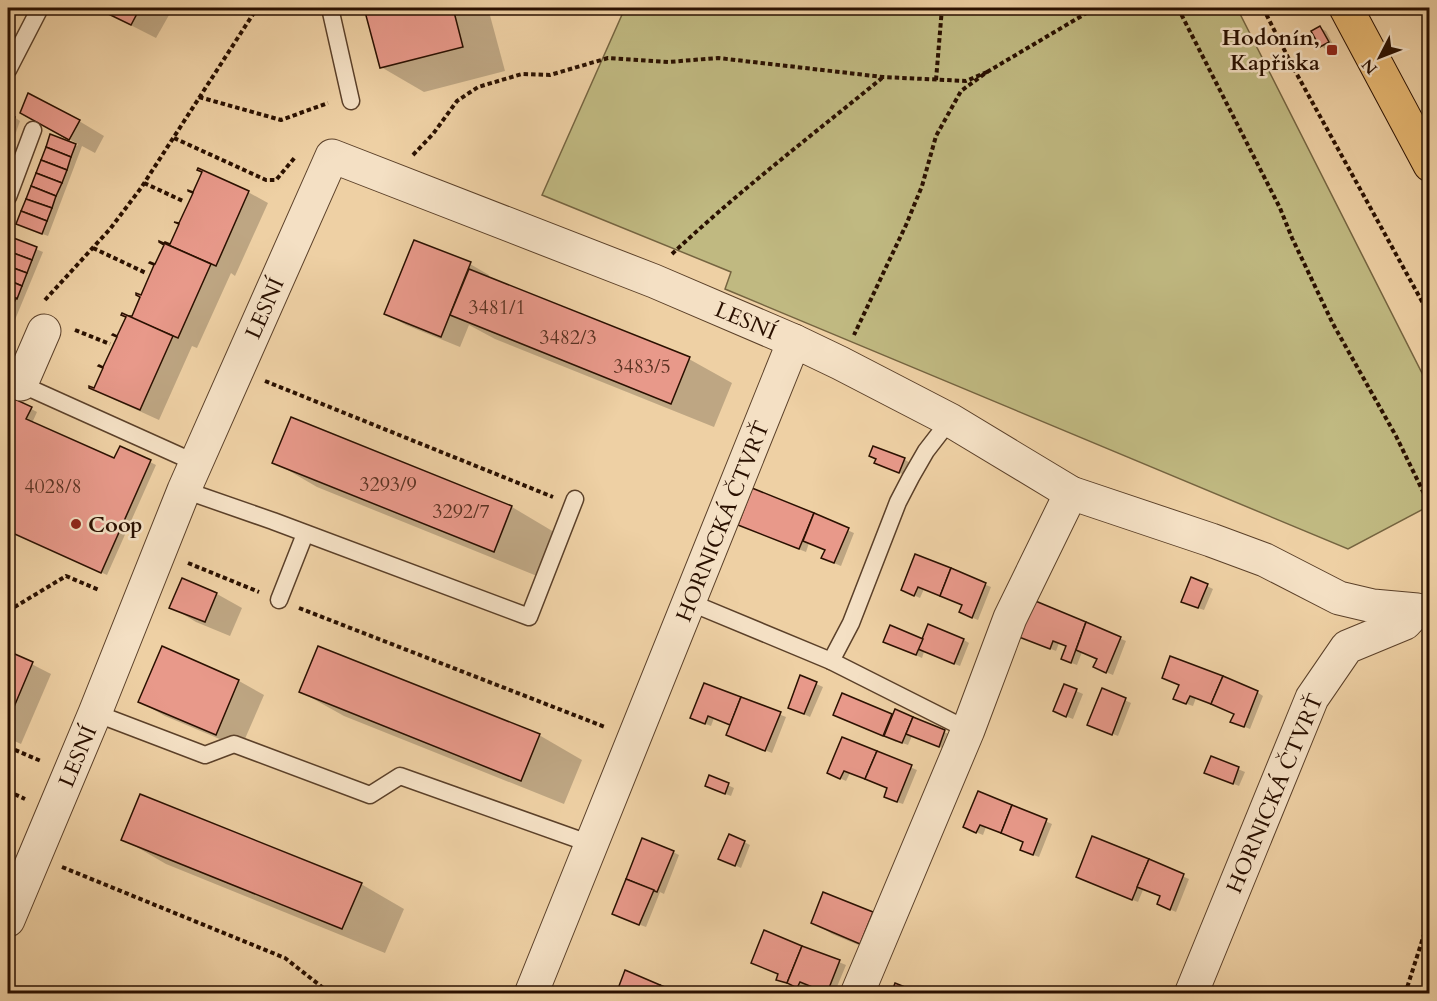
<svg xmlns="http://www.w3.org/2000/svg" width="1437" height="1001" viewBox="0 0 1437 1001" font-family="Cardo,serif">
	<rect width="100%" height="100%" fill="#eed0a4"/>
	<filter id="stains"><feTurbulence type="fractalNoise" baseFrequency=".00333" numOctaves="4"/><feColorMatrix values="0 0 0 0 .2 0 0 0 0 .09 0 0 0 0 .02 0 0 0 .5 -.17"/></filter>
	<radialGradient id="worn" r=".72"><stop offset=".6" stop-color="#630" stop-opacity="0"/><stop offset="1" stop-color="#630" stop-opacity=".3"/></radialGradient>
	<path fill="#c0b981" stroke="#756440" stroke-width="1.5" d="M625,8H1237L1429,387V506L1348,549L725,289L731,272L542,195Z"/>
	<g fill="#0003">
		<path d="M97,8H173L156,38Z"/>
		<path d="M366,8H488L505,71L424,92L381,67Z"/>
		<path d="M1320,28L1326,31L1334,46L1327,50L1321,46Z"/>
		<path d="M8,113L20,121L8,155Z"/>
		<path d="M79,121L104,136L95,153L82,146L48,236L24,227L18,224L51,136L77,146L78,144L47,127Z"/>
		<path d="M248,192L268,203L235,276L231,273L197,348L192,346L159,420L115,400L95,389L133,318L165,245L171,246Z"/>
		<path d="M12,239L43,252L12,327L8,326V252Z"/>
		<path d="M470,264L489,275L488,278L689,359L732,383L714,427L495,339L469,325L460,347L406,325L386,314Z"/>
		<path d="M8,397L37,412L32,423L115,460L150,462L156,465L107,575L8,530Z"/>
		<path d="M292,419L512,507L554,532L537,576L317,487L274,462Z"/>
		<path d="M904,459L910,463L905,475L882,466Z"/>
		<path d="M753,490L854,533L841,566L829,561L826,550L809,543L806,552L746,528Z"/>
		<path d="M916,556L991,587L978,620L966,615L963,605L924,589L920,598L909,593Z"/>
		<path d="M1207,586L1213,589L1204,610L1189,605Z"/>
		<path d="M217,594L242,608L230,636L196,622L171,607Z"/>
		<path d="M1034,602L1126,641L1113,675L1101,670L1098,659L1082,652L1077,665L1069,662L1068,647L1059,643L1056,651L1027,639Z"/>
		<path d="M964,640L969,643L960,666L924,652L922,658L891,644L923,641Z"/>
		<path d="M8,652L51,674L21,744L8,738Z"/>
		<path d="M801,677L823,687L810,717L795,710Z"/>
		<path d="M239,681L264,695L241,748L165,716L140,702Z"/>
		<path d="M705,685L786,717L772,753L734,738L731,725L714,718L711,726L698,721Z"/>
		<path d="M1180,685L1257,692L1263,696L1250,729L1238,724L1235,714L1196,698L1193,706L1181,702Z"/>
		<path d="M1065,686L1083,694L1073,719L1060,714Z"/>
		<path d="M1103,690L1131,703L1118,736L1093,726Z"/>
		<path d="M301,692L539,735L582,760L564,804L344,716Z"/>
		<path d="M896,711L951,735L945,749L912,736L908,745L897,741L896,742L835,714L894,716Z"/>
		<path d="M843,739L917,770L903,804L891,800L889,789L850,773L846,781L835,776Z"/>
		<path d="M1212,758L1245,772L1239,786L1212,775Z"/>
		<path d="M710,777L734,788L731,796L712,789Z"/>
		<path d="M979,793L1052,824L1039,857L1028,853L1024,842L986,827L983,835L971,830Z"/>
		<path d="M1093,838L1189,879L1176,912L1165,907L1162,897L1143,890L1138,902L1084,880Z"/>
		<path d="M123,839L361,884L404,909L385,953L166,864Z"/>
		<path d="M744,842L750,845L741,868L726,861Z"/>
		<path d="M673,852L679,855L664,894L660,892L646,927L619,917Z"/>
		<path d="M824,894L872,914L892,925L880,954L832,934L813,922Z"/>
		<path d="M765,932L846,965L834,994H829L806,985L804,990L778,979L780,974Z"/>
	</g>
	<g fill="#e8998a" stroke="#2a1000" stroke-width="1.5">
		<path d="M96,8H140L131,25Z"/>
		<path d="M364,8H453L463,47L380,68Z"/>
		<path d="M1320,26L1329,42L1320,47L1311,31Z"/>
		<path d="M28,93L80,120L69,140L20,113Z"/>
		<path d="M8,114L15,117L10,130L8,129Z"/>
		<path d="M50,134L76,144L71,157L46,147Z"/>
		<path d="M46,147L71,157L67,170L41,160Z"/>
		<path d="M41,160L67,170L62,183L36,173Z"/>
		<path d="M198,168L249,191L216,266L164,243L165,242L170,244L179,224L174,222L179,223L193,193L188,191V190L193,192L202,172L197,170Z"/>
		<path d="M36,173L62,183L56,196L31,186Z"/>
		<path d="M31,186L56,196L52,208L26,199Z"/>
		<path d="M26,199L52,208L47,221L21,211Z"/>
		<path d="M21,211L47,221L42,234L16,224Z"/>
		<path d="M11,237L37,247L32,260L8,251Z"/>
		<path d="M414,240L471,262L441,337L384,314Z"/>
		<path d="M159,241L211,264L178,338L126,316H132L140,297L136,295V293L141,295L154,265L149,263L150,262L155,264L164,245L159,242Z"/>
		<path d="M8,251L32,260L27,273L8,266Z"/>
		<path d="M8,266L27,273L22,286L8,280Z"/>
		<path d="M469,269L690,357L671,404L450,315Z"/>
		<path d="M8,280L22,286L17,299L8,295Z"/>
		<path d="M8,295L16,298L10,312L8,311Z"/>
		<path d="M122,313L173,336L140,410L89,388V386L94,388L103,368L98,366L99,365L103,367L117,337L112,335L113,334L117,336L126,317L121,315Z"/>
		<path d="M8,396L32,407L26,419L114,458L120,446L151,460L101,573L8,531Z"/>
		<path d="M291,417L512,506L494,552L272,463Z"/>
		<path d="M873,446L905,458L899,473L874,463L876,459L869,456Z"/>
		<path d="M752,488L814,513L799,549L738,525Z"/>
		<path d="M814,513L849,528L834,563L821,558L825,550L803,541Z"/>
		<path d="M915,554L951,568L940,596L918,587L914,596L901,590Z"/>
		<path d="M951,568L986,583L972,618L959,612L962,605L940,596Z"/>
		<path d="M1191,577L1208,584L1198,608L1181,602Z"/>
		<path d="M182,578L217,593L205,622L169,608Z"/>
		<path d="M1033,600L1086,622L1071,663L1061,659L1066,646L1053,641L1050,649L1019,637Z"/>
		<path d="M1086,622L1121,637L1106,673L1093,667L1097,659L1076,650Z"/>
		<path d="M928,624L964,639L954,664L918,649Z"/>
		<path d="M890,625L923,639L916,655L883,642Z"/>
		<path d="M162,646L239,680L216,735L138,702Z"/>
		<path d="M318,646L540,734L521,781L299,692Z"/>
		<path d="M8,651L33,662L8,721Z"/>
		<path d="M1170,656L1223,676L1211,704L1190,696L1186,704L1173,699L1179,685L1162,678Z"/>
		<path d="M800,675L817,682L804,714L788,708Z"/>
		<path d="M1223,676L1258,691L1244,727L1230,722L1234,714L1211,704Z"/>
		<path d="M704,683L741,697L730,725L708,716L705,724L690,718Z"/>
		<path d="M1064,684L1077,689L1066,717L1053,711Z"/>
		<path d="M1102,688L1126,698L1112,735L1087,725Z"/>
		<path d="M842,693L892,714L883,736L833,715Z"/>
		<path d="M741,697L781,712L765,751L726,735Z"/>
		<path d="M895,709L913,717L902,743L884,736Z"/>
		<path d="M913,717L945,730L939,747L906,734Z"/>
		<path d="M842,737L877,751L865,779L844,771L840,779L827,773Z"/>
		<path d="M877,751L912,765L897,802L884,797L887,788L865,779Z"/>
		<path d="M1211,756L1239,767L1233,784L1204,773Z"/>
		<path d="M709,775L729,783L725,794L705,786Z"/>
		<path d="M978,791L1012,805L1001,833L980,825L976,833L963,827Z"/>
		<path d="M140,794L362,883L342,929L121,840Z"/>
		<path d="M1012,805L1047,819L1033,855L1020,850L1023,842L1001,833Z"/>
		<path d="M729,834L745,841L735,866L718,859Z"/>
		<path d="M1092,836L1149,859L1132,900L1076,877Z"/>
		<path d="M642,838L674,851L657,892L626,879Z"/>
		<path d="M1149,859L1184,874L1170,910L1157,904L1160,896L1137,887Z"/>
		<path d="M626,879L654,890L639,925L612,914Z"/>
		<path d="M823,892L873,912L860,944L811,923Z"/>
		<path d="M764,930L802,946L787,983L776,980L778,974L751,963Z"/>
		<path d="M802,946L840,960L827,993L800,982L797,988L787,983Z"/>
		<path d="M625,970L660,985L657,994H616Z"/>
		<path d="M895,983L922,994H891Z"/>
		<path d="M660,985L682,994H657Z"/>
	</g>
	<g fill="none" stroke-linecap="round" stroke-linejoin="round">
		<g stroke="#5b4029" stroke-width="19">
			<g id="lane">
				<path d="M330,8L351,101"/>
				<path d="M1429,8L1430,9"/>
				<path d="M8,70L40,8"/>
				<path d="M8,197L33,130"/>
				<path d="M16,382L196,463"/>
				<path d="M184,490L273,521L529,617L575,499"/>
				<path d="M279,600L305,534"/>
				<path d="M689,602L831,661L968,730"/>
				<path d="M831,661L851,623L898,502L911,477L926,451L950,420"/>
				<path d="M95,713L205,755L234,744L370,795L400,776L591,844"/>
			</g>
		</g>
		<g stroke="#5b4029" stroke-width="35">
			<g id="street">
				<path d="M21,384L44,331"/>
				<path d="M8,920L95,713L184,490L332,156L654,281L794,341"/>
				<path d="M531,994L794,341L840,363L950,420L1071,493L1211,540L1265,560L1339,598L1373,606L1417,610L1405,623L1347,647L1312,698L1191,994"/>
				<path d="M857,994L968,730L1010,618L1071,493"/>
			</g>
		</g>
		<g stroke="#2a1000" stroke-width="35">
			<path id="primary" d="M1346,8L1430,165"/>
		</g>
		<g stroke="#2a1000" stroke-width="4" stroke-dasharray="4.5 3" stroke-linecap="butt">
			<path d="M1178,8L1280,208L1292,238L1333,324L1396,436L1430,506"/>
			<path d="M1263,8L1294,69L1430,316"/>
			<path d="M987,72L1095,8"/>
			<path d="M936,80L942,8"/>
			<path d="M199,97L281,120L328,103"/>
			<path d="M174,138L266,180H276L296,156"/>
			<path d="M413,155L433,134L457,101L478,87L522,74L550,75L608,58L668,62L718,58L883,77L966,81L987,72L961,91L936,136L922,186L906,225L854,335"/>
			<path d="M144,183L183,201"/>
			<path d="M93,248L146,273"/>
			<path d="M672,254C739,191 811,136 882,78"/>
			<path d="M45,300L110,229L141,188L257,8"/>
			<path d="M75,330L110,344"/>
			<path d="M265,381L553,497"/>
			<path d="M188,563L259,592"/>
			<path d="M299,608L605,727"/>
			<path d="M8,611L66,576L99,590"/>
			<path d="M8,747L41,761"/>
			<path d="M8,791L25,799"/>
			<path d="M62,867L285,958L331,994"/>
			<path d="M1405,994L1430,916"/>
		</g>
		<use href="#lane" stroke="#f4e0c4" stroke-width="16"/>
		<use href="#street" stroke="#f4e0c4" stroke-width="33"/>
		<use href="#primary" stroke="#e7b872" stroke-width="33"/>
	</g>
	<g fill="#8f2418" stroke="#f4e0c4" stroke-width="2">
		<rect x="1326" y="44" width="12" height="12" rx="3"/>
		<circle cx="76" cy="524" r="6"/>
	</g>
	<g text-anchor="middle" stroke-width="5" stroke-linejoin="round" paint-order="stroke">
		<g font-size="20" fill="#5a3222">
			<text x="497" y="314">3481/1</text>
			<text x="568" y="344">3482/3</text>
			<text x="642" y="373">3483/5</text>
			<text x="388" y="491">3293/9</text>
			<text x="53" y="493">4028/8</text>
			<text x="461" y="518">3292/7</text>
		</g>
		<g font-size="22" font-weight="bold" fill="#2a1000" stroke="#f4e0c4" text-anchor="end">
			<text x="1320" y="45">Hodonín,<tspan x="1320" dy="25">Kapřiska</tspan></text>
			<text x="88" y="532" text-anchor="start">Coop</text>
		</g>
		<g font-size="22" fill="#2a1000" stroke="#f4e0c4">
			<text transform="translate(264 308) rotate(-66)" y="8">LESNÍ</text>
			<text transform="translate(746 320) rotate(23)" y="8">LESNÍ</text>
			<text transform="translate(722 521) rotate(-68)" y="8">HORNICKÁ ČTVRŤ</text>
			<text transform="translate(77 756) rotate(-67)" y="8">LESNÍ</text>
			<text transform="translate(1274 793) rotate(-67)" y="8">HORNICKÁ ČTVRŤ</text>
		</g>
	</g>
	<rect width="1437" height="1001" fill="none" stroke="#eed0a4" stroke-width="30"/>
	<rect x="9" y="9" width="1419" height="983" fill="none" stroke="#2a1000" stroke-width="3"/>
	<rect x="15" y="15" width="1407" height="971" fill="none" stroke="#2a1000" stroke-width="1.5"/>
	<g transform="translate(1380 57) rotate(228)" stroke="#f4e0c4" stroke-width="4.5" paint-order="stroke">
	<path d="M0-4.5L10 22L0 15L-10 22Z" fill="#2a1000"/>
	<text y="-9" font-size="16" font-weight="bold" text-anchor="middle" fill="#2a1000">N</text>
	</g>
	<rect width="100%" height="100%" filter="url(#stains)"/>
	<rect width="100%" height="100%" fill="url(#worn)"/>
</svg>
